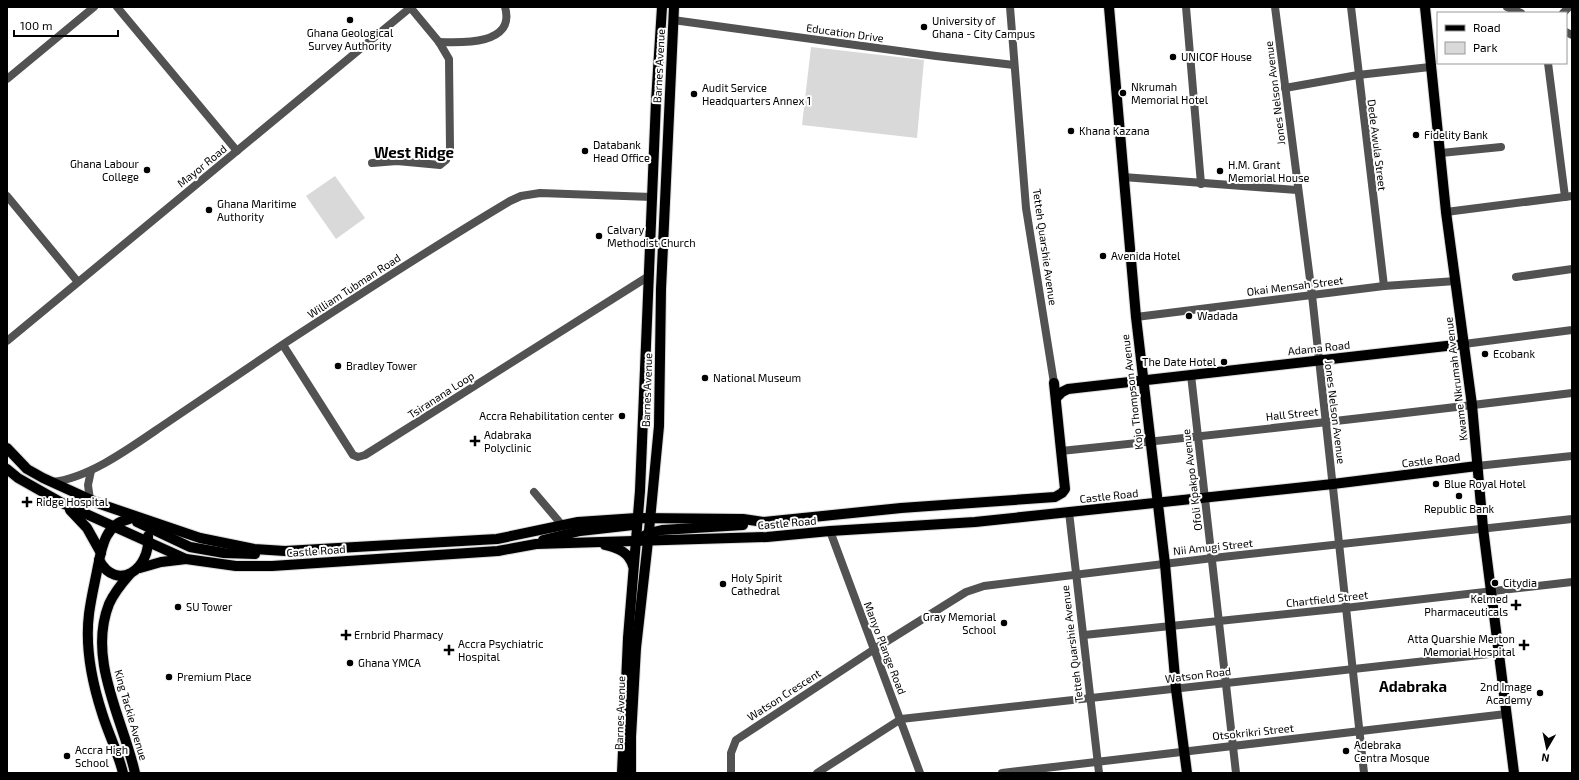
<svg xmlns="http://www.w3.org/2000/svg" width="1579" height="780" viewBox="0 0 1579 780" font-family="'Exo 2',sans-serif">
	<rect width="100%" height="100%" fill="#fff"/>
	<g fill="#d9d9d9">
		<path d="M811,47L924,60L917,138L802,125Z"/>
		<path d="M335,176L365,218L336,239L306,196Z"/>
	</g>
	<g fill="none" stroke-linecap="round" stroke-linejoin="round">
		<g stroke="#dbdbdb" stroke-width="12">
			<g id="major">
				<path d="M1109,7L1136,317L1165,564L1176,689L1187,773"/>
				<path d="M1425,7L1446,212L1472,405L1483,528L1514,773"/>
				<path d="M1056,398L1062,392L1068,389L1464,344"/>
				<path d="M7,448L27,469L43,478L100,504L200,538L254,549L285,551L497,539L578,522L637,518L743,519L764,522L901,508L1055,497L1062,493L1065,489L1054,383"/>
				<path d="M7,469L18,478L64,504L186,559L236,566H272L498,551L536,544L767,537L830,531L975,522L1333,484L1477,466"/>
				<path d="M70,510L87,528L101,553"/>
				<path d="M137,522L190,547L224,553L255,554"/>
				<path d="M644,536L649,533L662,530L743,525"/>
				<path d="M543,540L580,531L633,525"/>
				<path d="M605,545C618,548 629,552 633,566"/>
				<path d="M99,560C117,593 151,569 148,536"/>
				<path d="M140,568L161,562L186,559"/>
				<path d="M130,574C122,583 114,593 109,604C87,660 123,719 135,773"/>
				<path d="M123,773C118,752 108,733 102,713C92,682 85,646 89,614C91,598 95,582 98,566C102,545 106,524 129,519"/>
				<path d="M622,773L628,638L640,491L656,101L662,7"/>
				<path d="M631,773V737L636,648L648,541L659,426L661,289L674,7"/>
			</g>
		</g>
		<g stroke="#525252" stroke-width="8">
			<path d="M117,7L237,151"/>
			<path d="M1010,7L1026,208L1054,383"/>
			<path d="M1186,7L1201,184"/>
			<path d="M1275,7L1312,295L1364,773"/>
			<path d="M1351,7L1384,286"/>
			<path d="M1507,7L1521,13"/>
			<path d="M1563,13L1569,7"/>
			<path d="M673,20L936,56L1014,65"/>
			<path d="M1566,32L1572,35"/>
			<path d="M439,42C462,43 516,45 505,7"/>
			<path d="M1548,63L1565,197"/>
			<path d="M7,79L94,7"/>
			<path d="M1285,88L1358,75L1430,67"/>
			<path d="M1441,153L1501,147"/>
			<path d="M372,163L397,161L440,165L446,160L450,148L449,59L439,42L410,7"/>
			<path d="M1123,177L1297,190"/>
			<path d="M7,196L78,282"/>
			<path d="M1446,212L1572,196"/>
			<path d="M1516,277L1572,269"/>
			<path d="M1136,317L1384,286L1456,281"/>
			<path d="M7,341L411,7"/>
			<path d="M1464,344L1572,330"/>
			<path d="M283,345L353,455L358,457L365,455L649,276"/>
			<path d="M1191,375L1236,773"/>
			<path d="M1061,451C1232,433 1402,414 1572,393"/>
			<path d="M1477,466L1572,456"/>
			<path d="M52,482C92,478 138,442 171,420C208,395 245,370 282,345C357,296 433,247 510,201L521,196L540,193L652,197"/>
			<path d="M534,492L562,525"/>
			<path d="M90,500L88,485L91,471"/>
			<path d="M1069,512L1099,773"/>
			<path d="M830,531L920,773"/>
			<path d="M1084,635L1345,608L1572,582"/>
			<path d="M731,773V753L736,740L873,650L966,592L984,586L1213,558L1572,519"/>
			<path d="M817,773L901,719L1498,653"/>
			<path d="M1002,773L1506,714"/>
		</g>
		<use href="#major" stroke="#000" stroke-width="10"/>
	</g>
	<g fill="#000" stroke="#fff" stroke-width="1.5">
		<circle cx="350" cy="20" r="4"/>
		<circle cx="924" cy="27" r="4"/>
		<circle cx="1173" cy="57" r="4"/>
		<circle cx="1123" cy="93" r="4"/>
		<circle cx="694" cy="94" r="4"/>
		<circle cx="1071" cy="131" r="4"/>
		<circle cx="1416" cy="135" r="4"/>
		<circle cx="585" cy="151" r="4"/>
		<circle cx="147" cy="170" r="4"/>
		<circle cx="1220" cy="171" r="4"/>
		<circle cx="209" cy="210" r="4"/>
		<circle cx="599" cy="236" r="4"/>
		<circle cx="1103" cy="256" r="4"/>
		<circle cx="1189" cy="316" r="4"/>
		<circle cx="1485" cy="354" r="4"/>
		<circle cx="1224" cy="362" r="4"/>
		<circle cx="338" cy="366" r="4"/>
		<circle cx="705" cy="378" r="4"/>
		<circle cx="622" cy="416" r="4"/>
		<path d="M473 435h4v4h4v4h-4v4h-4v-4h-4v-4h4z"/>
		<circle cx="1436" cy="484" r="4"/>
		<circle cx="1459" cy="496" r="4"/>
		<path d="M25 496h4v4h4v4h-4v4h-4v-4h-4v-4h4z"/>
		<circle cx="1495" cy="583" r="4"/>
		<circle cx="723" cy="584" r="4"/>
		<path d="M1514 599h4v4h4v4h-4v4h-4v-4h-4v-4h4z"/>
		<circle cx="178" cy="607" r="4"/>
		<circle cx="1004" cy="623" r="4"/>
		<path d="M344 629h4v4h4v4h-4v4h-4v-4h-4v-4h4z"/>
		<path d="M1522 639h4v4h4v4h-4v4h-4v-4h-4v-4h4z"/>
		<path d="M447 644h4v4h4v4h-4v4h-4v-4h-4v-4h4z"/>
		<circle cx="350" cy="663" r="4"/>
		<circle cx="169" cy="677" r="4"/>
		<circle cx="1540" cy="693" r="4"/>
		<circle cx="1346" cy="751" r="4"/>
		<circle cx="67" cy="756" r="4"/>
	</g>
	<g text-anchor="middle" stroke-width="4" stroke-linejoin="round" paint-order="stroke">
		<g font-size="11" fill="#000" stroke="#fff" text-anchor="start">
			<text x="932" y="25">University of<tspan x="932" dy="13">Ghana - City Campus</tspan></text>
			<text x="350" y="37" text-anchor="middle">Ghana Geological<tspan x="350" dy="13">Survey Authority</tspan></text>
			<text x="1181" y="61">UNICOF House</text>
			<text x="1131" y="91">Nkrumah<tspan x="1131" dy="13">Memorial Hotel</tspan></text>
			<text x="702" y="92">Audit Service<tspan x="702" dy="13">Headquarters Annex 1</tspan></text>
			<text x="1079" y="135">Khana Kazana</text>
			<text x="1424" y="139">Fidelity Bank</text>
			<text x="593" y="149">Databank<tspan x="593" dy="13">Head Office</tspan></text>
			<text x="139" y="168" text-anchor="end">Ghana Labour<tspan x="139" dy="13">College</tspan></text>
			<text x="1228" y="169">H.M. Grant<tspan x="1228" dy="13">Memorial House</tspan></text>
			<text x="217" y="208">Ghana Maritime<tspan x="217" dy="13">Authority</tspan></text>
			<text x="607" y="234">Calvary<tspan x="607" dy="13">Methodist Church</tspan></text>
			<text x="1111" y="260">Avenida Hotel</text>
			<text x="1197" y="320">Wadada</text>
			<text x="1493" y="358">Ecobank</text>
			<text x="1216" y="366" text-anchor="end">The Date Hotel</text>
			<text x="346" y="370">Bradley Tower</text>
			<text x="713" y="382">National Museum</text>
			<text x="614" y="420" text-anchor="end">Accra Rehabilitation center</text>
			<text x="484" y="439">Adabraka<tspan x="484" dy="13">Polyclinic</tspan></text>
			<text x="1444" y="488">Blue Royal Hotel</text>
			<text x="36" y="506">Ridge Hospital</text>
			<text x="1459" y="513" text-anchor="middle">Republic Bank</text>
			<text x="731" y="582">Holy Spirit<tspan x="731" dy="13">Cathedral</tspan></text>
			<text x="1503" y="587">Citydia</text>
			<text x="1508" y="603" text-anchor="end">Kelmed<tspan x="1508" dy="13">Pharmaceuticals</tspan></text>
			<text x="186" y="611">SU Tower</text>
			<text x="996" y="621" text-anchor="end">Gray Memorial<tspan x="996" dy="13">School</tspan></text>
			<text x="354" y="639">Ernbrid Pharmacy</text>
			<text x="1515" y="643" text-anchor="end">Atta Quarshie Merton<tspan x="1515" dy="13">Memorial Hospital</tspan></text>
			<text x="458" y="648">Accra Psychiatric<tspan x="458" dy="13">Hospital</tspan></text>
			<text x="358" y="667">Ghana YMCA</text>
			<text x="177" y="681">Premium Place</text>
			<text x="1532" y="691" text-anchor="end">2nd Image<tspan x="1532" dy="13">Academy</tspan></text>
			<text x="1354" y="749">Adebraka<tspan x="1354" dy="13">Centra Mosque</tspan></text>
			<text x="75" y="754">Accra High<tspan x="75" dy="13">School</tspan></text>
		</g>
		<g font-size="11" fill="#000" stroke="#fff">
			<text transform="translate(845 33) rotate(8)" y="4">Education Drive</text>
			<text transform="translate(659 66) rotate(-87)" y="4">Barnes Avenue</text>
			<text transform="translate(1275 93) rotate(-97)" y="4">Jones Nelson Avenue</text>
			<text transform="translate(1377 145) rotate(83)" y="4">Dede Awula Street</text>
			<text transform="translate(202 166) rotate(-39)" y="4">Mayor Road</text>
			<text transform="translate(1045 247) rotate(82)" y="4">Tetteh Quarshie Avenue</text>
			<text transform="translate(354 286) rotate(-33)" y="4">William Tubman Road</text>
			<text transform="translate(1295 286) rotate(-7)" y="4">Okai Mensah Street</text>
			<text transform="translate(1319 348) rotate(-6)" y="4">Adama Road</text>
			<text transform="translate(1456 379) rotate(-97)" y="4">Kwame Nkrumah Avenue</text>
			<text transform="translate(647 390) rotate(-88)" y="4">Barnes Avenue</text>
			<text transform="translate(1132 392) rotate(-97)" y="4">Kojo Thompson Avenue</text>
			<text transform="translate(441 395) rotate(-33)" y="4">Tsiranana Loop</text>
			<text transform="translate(1335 412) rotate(83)" y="4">Jones Nelson Avenue</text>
			<text transform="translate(1292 414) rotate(-6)" y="4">Hall Street</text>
			<text transform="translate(1431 460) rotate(-7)" y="4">Castle Road</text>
			<text transform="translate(1192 480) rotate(-97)" y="4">Ofoli Kpakpo Avenue</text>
			<text transform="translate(1109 496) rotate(-6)" y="4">Castle Road</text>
			<text transform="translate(787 523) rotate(-5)" y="4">Castle Road</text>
			<text transform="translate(1213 547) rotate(-6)" y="4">Nii Amugi Street</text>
			<text transform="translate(316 551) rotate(-4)" y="4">Castle Road</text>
			<text transform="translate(1327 599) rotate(-6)" y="4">Chartfield Street</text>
			<text transform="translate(1072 644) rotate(-97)" y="4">Tetteh Quarshie Avenue</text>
			<text transform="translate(885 648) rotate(69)" y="4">Manyo Plange Road</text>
			<text transform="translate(1198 675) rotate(-7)" y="4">Watson Road</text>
			<text transform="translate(784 695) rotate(-33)" y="4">Watson Crescent</text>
			<text transform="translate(620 713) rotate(-88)" y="4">Barnes Avenue</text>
			<text transform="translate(131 715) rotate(74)" y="4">King Tackie Avenue</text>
			<text transform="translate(1253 732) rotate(-6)" y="4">Otsokrikri Street</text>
		</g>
		<g font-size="15" font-weight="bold" fill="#000" stroke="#fff">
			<text x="414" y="158">West Ridge</text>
			<text x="1413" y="692">Adabraka</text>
		</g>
	</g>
	<rect width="1579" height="780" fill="none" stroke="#000000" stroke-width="16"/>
	<rect x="1437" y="12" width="130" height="52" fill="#ffffff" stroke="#999999"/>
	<rect x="1445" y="25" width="20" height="6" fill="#000000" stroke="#999999"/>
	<text x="1473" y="32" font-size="12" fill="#000000">Road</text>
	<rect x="1445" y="42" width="20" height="12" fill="#d9d9d9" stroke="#999999"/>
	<text x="1473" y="52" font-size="12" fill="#000000">Park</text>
	<g transform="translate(1547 748) rotate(189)" stroke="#ffffff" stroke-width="3" paint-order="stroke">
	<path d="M0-3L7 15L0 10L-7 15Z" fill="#000000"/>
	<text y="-6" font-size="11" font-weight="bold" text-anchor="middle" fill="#000000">N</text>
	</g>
	<path d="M14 30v6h104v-6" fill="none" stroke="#000000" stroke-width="2"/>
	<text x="20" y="30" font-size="12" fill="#000000" stroke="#ffffff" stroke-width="3" paint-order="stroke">100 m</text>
</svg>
